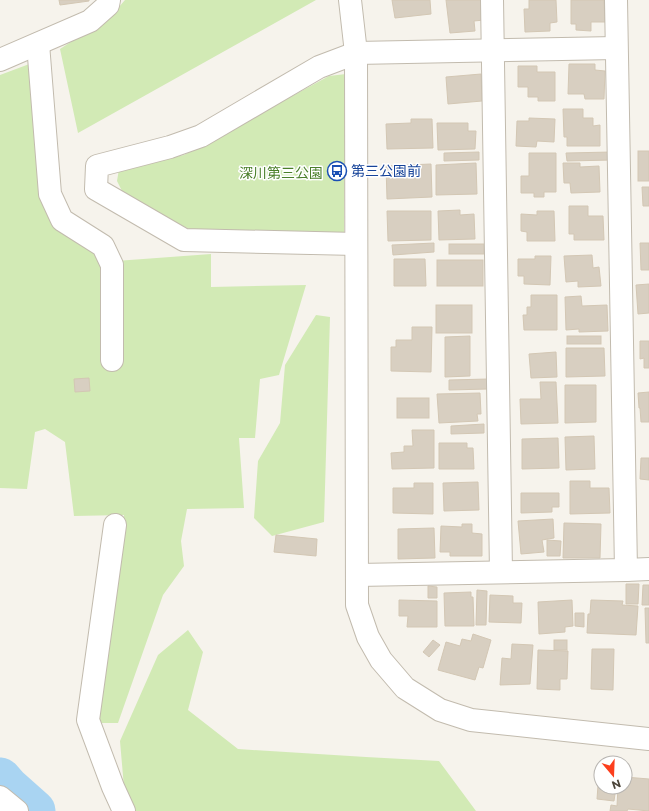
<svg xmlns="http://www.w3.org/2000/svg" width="649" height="811" viewBox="0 0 649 811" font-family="Montserrat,'Noto Sans JP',sans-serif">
	<rect width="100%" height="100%" fill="#f6f3ec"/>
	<g fill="#d2eab5">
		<path d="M125,0H316L78,133L60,49L112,15Z"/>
		<path d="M48,57L53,187L70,215L116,261L211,254V287L306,285L279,375L260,379L255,438H239L244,508L187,509L181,541L184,566L163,595L118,723H93L124,515L74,516L65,442L45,429L35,432L27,489L0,488V75Z"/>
		<path d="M346,74L344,232L275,235L193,231L125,197L117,181L119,169L184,155L329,76Z"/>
		<path d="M316,315L330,317L324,522L272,536L254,518L258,461L280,423L285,365Z"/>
		<path d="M188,630L203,652L188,710L238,749L366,757L439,761L476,811H129L125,799L120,741L158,655Z"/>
	</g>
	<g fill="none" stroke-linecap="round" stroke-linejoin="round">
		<path stroke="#a9d4f2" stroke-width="43" d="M0,779L7,787L34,811"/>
	</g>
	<g fill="#d8cfc1" stroke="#d3c7b4">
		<path d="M59,0H89V1L60,5Z"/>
		<path d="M392,0H430L431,14L395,18Z"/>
		<path d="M446,0H482L484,20L474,21L475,31L450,33Z"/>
		<path d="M529,0H556L557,22L550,23V31L525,32L524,9H529Z"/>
		<path d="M571,0H604L605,22H591V31L576,30V24H571Z"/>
		<path d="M569,64H595V70L605,71L604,99H585L584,94H568Z"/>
		<path d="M518,66H537V72H555V101H538V97H528V87H518Z"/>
		<path d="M481,74L482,101L448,104L446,77Z"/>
		<path d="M563,109H583V118H593V126L600,125V146H567V137H564Z"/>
		<path d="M529,118L555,119L554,142L537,141L536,147L516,146L517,121H529Z"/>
		<path d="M411,119H432L433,148L387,149L386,124L411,123Z"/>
		<path d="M437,123H468V131H476L475,149L438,150Z"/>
		<rect x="638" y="151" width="11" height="30"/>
		<path d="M479,152V160L444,161V153Z"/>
		<path d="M612,152V160L567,161L566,153Z"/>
		<path d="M529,153H556V192H544V197H534V193H521V176H529Z"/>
		<path d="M476,163L477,194L436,195V165Z"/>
		<path d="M563,163H580V167L599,166L600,192L571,193L570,183H564Z"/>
		<path d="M431,164L432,197L387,199L386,166Z"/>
		<path d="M642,187H649V206H643Z"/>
		<path d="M569,206H588V216H603L604,240H574V234H569Z"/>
		<path d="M460,210V215L474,214L475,239L439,240L438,211Z"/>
		<path d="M387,211H431V240L388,241Z"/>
		<path d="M537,211H554L555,241H527V232L521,231V214L537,215Z"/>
		<path d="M434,243V252L393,255L392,245Z"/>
		<path d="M640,243H649V270H641Z"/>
		<rect x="449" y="244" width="35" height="10"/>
		<path d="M592,255L593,268L599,267L601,286L578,287V281L566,282L564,256Z"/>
		<path d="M535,256H551L550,285L524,284V276H518V259H535Z"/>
		<path d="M394,259H425L426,286H394Z"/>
		<rect x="437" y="260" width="46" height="26"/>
		<path d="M649,284V313L638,314L636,285Z"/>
		<path d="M531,295H557V330H524L523,315H527V307H531Z"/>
		<path d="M581,296L582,306L607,305L608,331L579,332V329L566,330L565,297Z"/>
		<rect x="436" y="305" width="36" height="28"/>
		<path d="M412,327H432L431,372L391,371V347H396V340H412Z"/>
		<path d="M470,336V376L445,377V337Z"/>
		<rect x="567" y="336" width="34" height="8"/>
		<path d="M640,341H649V368H644V358L640,359Z"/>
		<path d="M566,348H604L605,376L566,377Z"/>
		<path d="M556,352L557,377L531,378L529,354Z"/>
		<path d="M89,378L90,391L75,392L74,379Z"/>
		<path d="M488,379V389L449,390V380Z"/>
		<path d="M540,382H556L558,423L521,424L520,399H541Z"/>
		<path d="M565,385H596V422L565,423Z"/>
		<path d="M649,392V422H641L640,408H639L638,393Z"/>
		<path d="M480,393L481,414H477L478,421L439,423L437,394Z"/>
		<rect x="397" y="398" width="32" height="20"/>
		<path d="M484,424V433L451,434V426Z"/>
		<path d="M412,430H434V468L392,469L391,453L404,452V446H413Z"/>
		<path d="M594,436L595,469L566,470L565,437Z"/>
		<path d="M558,438L559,468L522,469V439Z"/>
		<path d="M439,443H467V448H473L474,469H439Z"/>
		<path d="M641,458H649V480L640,479Z"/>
		<path d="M570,481H590V488H609L610,513L570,514Z"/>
		<path d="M478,482L479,510L444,511L443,483Z"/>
		<path d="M414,483H433V514L393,513V488H414Z"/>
		<path d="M521,493H559V507H552V512L521,513Z"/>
		<path d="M553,519L554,538L542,540L544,552L521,554L518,521Z"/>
		<path d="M564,523L601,524L600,558H563Z"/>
		<path d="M462,524H472V533L482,534V556H450V552H440L441,526L462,527Z"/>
		<path d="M434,528L435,558L398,559V529Z"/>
		<path d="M276,535L317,539L316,556L274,552Z"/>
		<path d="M547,540L561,541L560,556H547Z"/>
		<path d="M626,584H639L638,604H626Z"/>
		<path d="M643,585H649V605H642Z"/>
		<path d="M428,586L437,587V598H428Z"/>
		<path d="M477,590L487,591L486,625H476Z"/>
		<path d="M471,592V597H473L474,626H445L444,593Z"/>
		<path d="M490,595L513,596V603H522L521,623L489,622Z"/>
		<path d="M399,600L437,601V627H407L408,616H399Z"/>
		<path d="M572,600L573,626L565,627V632L539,634L538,602Z"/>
		<path d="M591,600L623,601L622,605L638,606L636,635L587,633L588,614H590Z"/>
		<path d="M645,608H649V643H646Z"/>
		<path d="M575,613H584V627L575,626Z"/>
		<path d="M473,634L491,640L483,668L479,667L475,680L438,670L446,642L460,646L462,639L471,641Z"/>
		<path d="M433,640L440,645L429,657L423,652Z"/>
		<rect x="554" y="640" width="13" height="10"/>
		<path d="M512,644L533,645L530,684L500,685L502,658L511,659Z"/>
		<path d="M592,649H614L613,690L591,689Z"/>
		<path d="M538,650L568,651L567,679H560V690L537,689Z"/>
		<path d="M599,772H601V787H616L614,801L597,799Z"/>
		<path d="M625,777L649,779V811L628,809L627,811H610L611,805L617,806L618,787H625Z"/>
	</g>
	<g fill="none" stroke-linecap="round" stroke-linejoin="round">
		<g stroke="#c2bbae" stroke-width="24">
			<g id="minor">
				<path d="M350,0L356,53L357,605L368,637L381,660L405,688L440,710L471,720L649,739"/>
				<path d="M492,0L501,572"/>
				<path d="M38,44L50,194L62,220L103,246L112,265V360"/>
				<path d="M0,60L90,21L108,5L109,0"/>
				<path d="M356,244L184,240L96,189L97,166L170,147L201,136L319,67L356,53L616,48"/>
				<path d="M115,525L88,720L113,787L124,811"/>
				<path d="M626,570L649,569"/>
				<path d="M357,575L626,570L616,0"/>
				<path d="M0,797L17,811"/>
			</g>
		</g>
		<use href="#minor" stroke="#fff" stroke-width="22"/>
	</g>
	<defs>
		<g id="bus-ring" transform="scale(1)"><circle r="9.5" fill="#fff" stroke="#1a4fb4" stroke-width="1.5"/><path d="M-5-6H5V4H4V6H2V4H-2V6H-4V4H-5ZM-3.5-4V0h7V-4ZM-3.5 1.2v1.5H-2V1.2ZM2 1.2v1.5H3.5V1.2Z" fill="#1a4fb4"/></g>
	</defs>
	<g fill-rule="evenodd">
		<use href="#bus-ring" x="337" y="171"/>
	</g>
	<g text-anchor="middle" stroke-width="3" stroke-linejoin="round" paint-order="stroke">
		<g font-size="14" fill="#164399" stroke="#fff" text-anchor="start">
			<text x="351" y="176">第三公園前</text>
		</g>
		<g font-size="14" fill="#4a7f2a" stroke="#fff">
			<text x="281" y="178">深川第三公園</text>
		</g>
	</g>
	<g transform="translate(613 775) rotate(161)"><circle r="19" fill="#ffffff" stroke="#b7b4b0"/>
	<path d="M0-3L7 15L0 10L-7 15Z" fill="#fc3f1d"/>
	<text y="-6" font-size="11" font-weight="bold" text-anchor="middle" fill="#4b4439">N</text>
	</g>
</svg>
